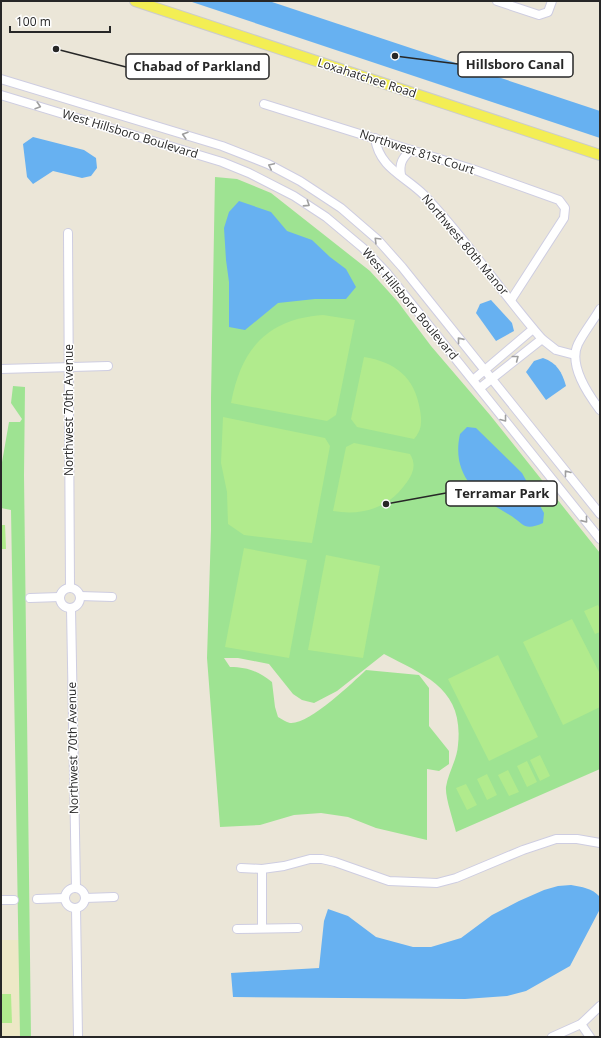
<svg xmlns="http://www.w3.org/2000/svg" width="601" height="1038" viewBox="0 0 601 1038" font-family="'Open Sans',sans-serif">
	<rect width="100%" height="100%" fill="#ebe6d8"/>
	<path fill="#ede8c6" d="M1,940H19L20,1037H1Z"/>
	<g fill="#9ee392">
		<path d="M215,177L237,179L271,193L370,271L398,302L431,346L490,415L600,553V769L456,832C453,820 445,797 446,787C448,773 457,760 458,745C464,689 426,676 384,654L337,691L314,703L302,700L293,694L269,664L238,658H224L230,667C247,667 258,671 272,682L275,707L278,717C282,719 286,722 290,723C309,725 352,683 366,670L419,675L429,688V726L449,751V764L439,771L427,769V840L376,828L348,817L321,813L294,815L260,825L220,827L207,658L211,530V398Z"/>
		<path d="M13,386L25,387L24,475L31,1037H20L11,510L1,508V468L9,422H20L22,419L11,403Z"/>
	</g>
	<g fill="#b1eb8d">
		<path d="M323,315L355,320L336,415L327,421L231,403C241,349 267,319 323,315Z"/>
		<path d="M364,357C395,362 415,377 420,410C422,422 422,430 414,439L357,427L351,419Z"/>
		<path d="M223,417L325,438L330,446L312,543L244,535L228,524L227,492L221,463Z"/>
		<path d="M354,443L410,454C416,464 414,472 407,482C389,508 363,516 333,511L346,447Z"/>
		<path d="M1,525H5L6,549H1Z"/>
		<path d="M244,548L307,560L289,658L225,647Z"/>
		<path d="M326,555L380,566L363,658L308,650Z"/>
		<path d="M598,605L600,609V632L595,634L584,611Z"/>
		<path d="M572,619L600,674V707L563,725L523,642Z"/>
		<path d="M498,655L538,737L489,761L448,679Z"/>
		<path d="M540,755L550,776L540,781L530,760Z"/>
		<path d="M527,761L537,782L527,787L517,766Z"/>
		<path d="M508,770L519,792L509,796L498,775Z"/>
		<path d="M487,774L497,795L487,800L477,779Z"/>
		<path d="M466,784L477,805L467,810L456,788Z"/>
		<path d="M1,994H11L12,1023H1Z"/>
	</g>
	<g fill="#67b1f1">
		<path d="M189,1H269L600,111V138Z"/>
		<path d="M33,137L84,150L96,158L97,168L91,176L82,178L53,171L33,184L27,177L23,144Z"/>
		<path d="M239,201L271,212L287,231L312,240L330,257L346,269L356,287L346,299H315L278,303L245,330L229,327V282L226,260L224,228L229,212Z"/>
		<path d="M491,300L512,323L514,331L496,341L476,313L480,304Z"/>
		<path d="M543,358C557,363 562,372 566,386L546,400L526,372L534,361Z"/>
		<path d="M467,427L476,428L522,473L544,513L543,523C523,532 524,523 508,514C477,496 451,475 460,434Z"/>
		<path d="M571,885C582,887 592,888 600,897V909L570,966L526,991L507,996L465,999L233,997L231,973L319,968L324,921L328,909L348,916L376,937L413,947H431L461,938L492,915L519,901L544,890L558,886Z"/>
	</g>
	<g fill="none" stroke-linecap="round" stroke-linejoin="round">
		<g stroke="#cecde1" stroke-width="10">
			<g id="minor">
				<path d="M497,1L539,15L548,12L552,1"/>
				<path d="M1,79L222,146L268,164L300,181L341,208L378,240L402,267L600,514"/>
				<path d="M1,95L222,162L249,173L294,196L326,217L363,248L386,272L600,539"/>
				<path d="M264,104L475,170L559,200L565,208L564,218L511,300"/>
				<path d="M375,138C379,168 405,176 424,195C467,240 501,292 542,339L556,350L575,355"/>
				<path d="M401,175C399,164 402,158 411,150"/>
				<path d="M68,233L70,588"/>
				<path d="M600,309C593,321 584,332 578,344C568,365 588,394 600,410"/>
				<path d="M1,369L108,366"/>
				<path d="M473,380L533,329"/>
				<path d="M480,388L542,339"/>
				<circle cx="70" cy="598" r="10"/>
				<path d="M80,596L112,597"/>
				<path d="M30,598L60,597"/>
				<path d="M71,608L76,888"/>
				<path d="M241,868L262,869L284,866L310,859H322L335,862L389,881L437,883L456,878L523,850L556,839H577L600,843"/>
				<path d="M262,869V928"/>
				<circle cx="75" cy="898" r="10"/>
				<path d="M85,898L114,897"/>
				<path d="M37,899L65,898"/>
				<path d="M1,900H14"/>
				<path d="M76,908L78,1037"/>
				<path d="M237,929L298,928"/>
				<path d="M581,1024L590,1037"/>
				<path d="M552,1037L581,1024L600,1006"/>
			</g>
		</g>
		<g stroke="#cbcbcb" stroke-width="12">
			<path id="major" d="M135,1L600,155"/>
		</g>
		<use href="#minor" stroke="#fff" stroke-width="8"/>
		<use href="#major" stroke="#f3ee54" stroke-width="10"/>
	</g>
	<defs><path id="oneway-chevron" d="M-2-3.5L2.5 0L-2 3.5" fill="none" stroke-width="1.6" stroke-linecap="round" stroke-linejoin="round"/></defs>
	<g stroke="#9e9e9e">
		<use href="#oneway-chevron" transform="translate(38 106) rotate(17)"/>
		<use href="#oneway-chevron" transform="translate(185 135) rotate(-163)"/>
		<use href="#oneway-chevron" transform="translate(271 166) rotate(-155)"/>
		<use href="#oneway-chevron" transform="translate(307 204) rotate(33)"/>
		<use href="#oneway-chevron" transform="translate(377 240) rotate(-135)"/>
		<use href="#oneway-chevron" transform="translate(460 340) rotate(-129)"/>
		<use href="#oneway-chevron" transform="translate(516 358) rotate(-38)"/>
		<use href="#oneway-chevron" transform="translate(504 419) rotate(52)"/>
		<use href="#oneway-chevron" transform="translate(567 473) rotate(-128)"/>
		<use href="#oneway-chevron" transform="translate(585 520) rotate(51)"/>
	</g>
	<g text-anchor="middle" stroke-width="3" stroke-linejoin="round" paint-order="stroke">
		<g font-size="12" fill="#272727" stroke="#fff">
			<text transform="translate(367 78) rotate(18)" y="4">Loxahatchee Road</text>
			<text transform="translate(130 134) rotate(17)" y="4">West Hillsboro Boulevard</text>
			<text transform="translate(417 152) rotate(18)" y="4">Northwest 81st Court</text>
			<text transform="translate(465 245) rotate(50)" y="4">Northwest 80th Manor</text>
			<text transform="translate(410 304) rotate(50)" y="4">West Hillsboro Boulevard</text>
			<text transform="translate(69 410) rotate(-90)" y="4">Northwest 70th Avenue</text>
			<text transform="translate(73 748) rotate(-91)" y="4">Northwest 70th Avenue</text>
		</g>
	</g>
	<path fill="none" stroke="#272727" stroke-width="1.5" d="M395 56L458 64M56 49L126 67M386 504L446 493"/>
	<g fill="#272727" stroke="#fff" stroke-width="1.5">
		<circle cx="395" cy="56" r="4"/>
		<circle cx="56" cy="49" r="4"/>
		<circle cx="386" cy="504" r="4"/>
	</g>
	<g fill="#fff" stroke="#272727" stroke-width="1.5">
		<rect x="458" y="52" width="115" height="25" rx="4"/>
		<rect x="126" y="54" width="143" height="25" rx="4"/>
		<rect x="446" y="481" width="111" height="25" rx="4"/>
	</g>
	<g font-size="13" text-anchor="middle" font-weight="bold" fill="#272727">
		<text x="515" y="69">Hillsboro Canal</text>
		<text x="197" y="71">Chabad of Parkland</text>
		<text x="502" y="498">Terramar Park</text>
	</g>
	<rect width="601" height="1038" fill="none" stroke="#272727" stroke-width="4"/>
	<path d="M10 26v6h100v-6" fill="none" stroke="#272727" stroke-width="2"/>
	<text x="16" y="26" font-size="12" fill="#272727" stroke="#ffffff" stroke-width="3" paint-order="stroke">100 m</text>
</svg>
